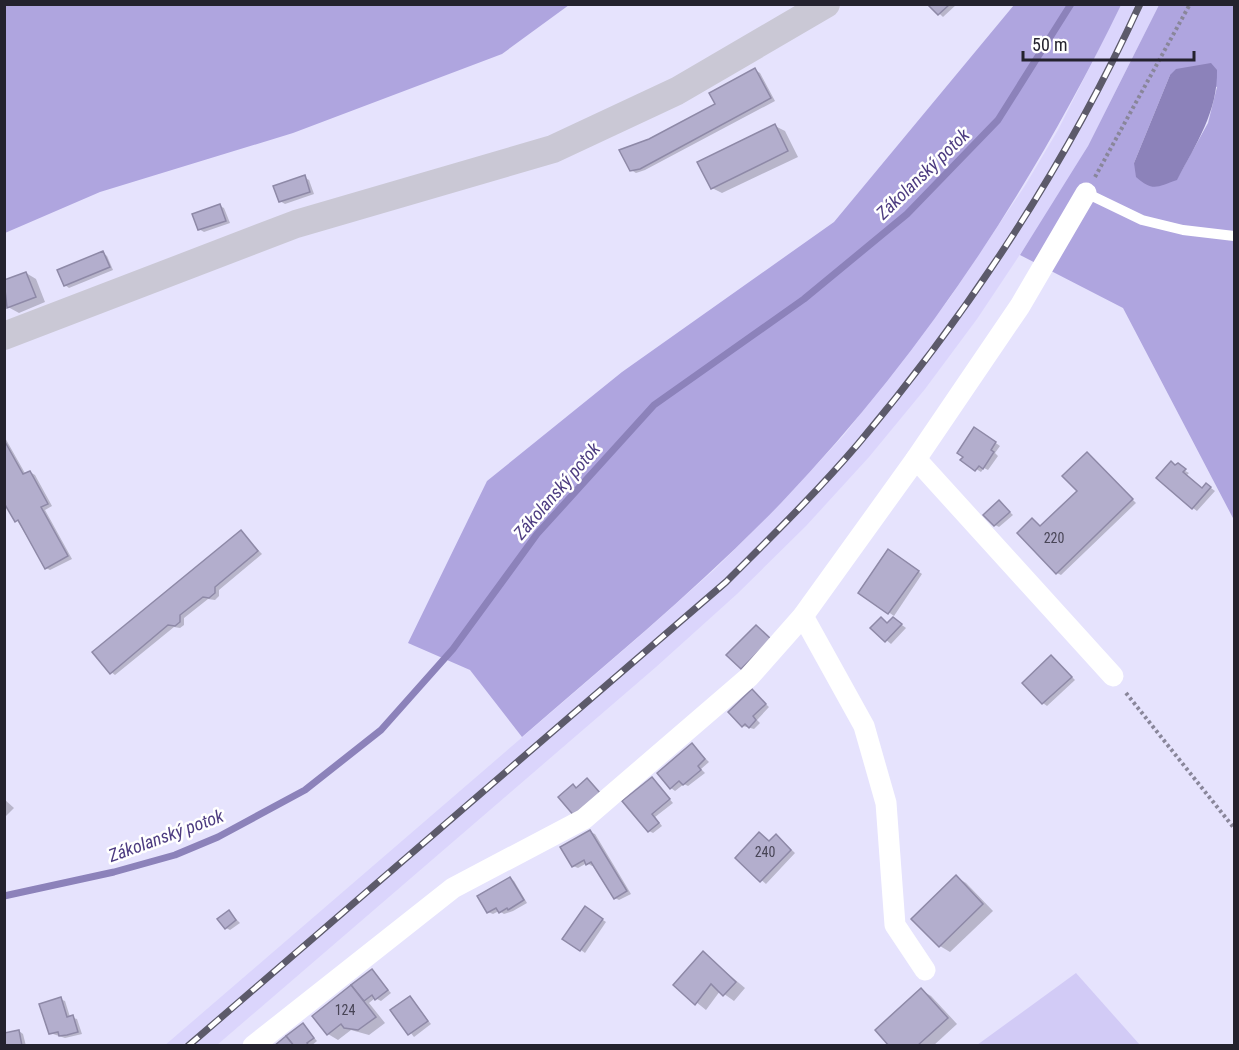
<svg xmlns="http://www.w3.org/2000/svg" width="1239" height="1050" viewBox="0 0 1239 1050" font-family="'Roboto Condensed',sans-serif">
	<rect width="100%" height="100%" fill="#e6e3fd"/>
	<path fill="#dbd5fc" d="M1121,5H1159L1088,146L1055,202L977,319L925,389L869,457L806,526L737,594L656,667L217,1045L164,1046L634,641L714,570L782,502L844,435L949,299L1026,184L1058,130Z"/>
	<path fill="#d2cbf6" d="M1076,973L1140,1045H977Z"/>
	<g fill="#afa5df" fill-rule="evenodd">
		<path d="M5,4H569V5L502,54L293,133L100,192L5,233Z"/>
		<path d="M1014,5H1121C1032,188 923,354 782,502C701,586 610,661 522,737L470,670L408,643L487,481L622,372L834,222Z"/>
		<path d="M1159,5H1234V520L1123,308L1020,255L1088,146ZM1170,75L1217,87L1208,123L1177,179L1134,163Z"/>
	</g>
	<path fill="#8c82ba" d="M1211,63L1217,70C1218,111 1196,144 1177,180C1157,187 1153,192 1136,177L1134,163L1170,75L1176,69Z"/>
	<g fill="#0003">
		<path d="M929,4H957L943,17Z"/>
		<path d="M755,70L760,73L775,101L645,170L636,173L631,170L649,141L717,104Z"/>
		<path d="M775,126L785,131L798,157L722,193L712,188Z"/>
		<path d="M304,177L309,180L314,194L285,204L280,201Z"/>
		<path d="M220,206L224,208L230,223L204,232L199,229Z"/>
		<path d="M103,253L107,256L113,270L69,288L65,285Z"/>
		<path d="M26,273L36,279L45,302L19,313L8,307L4,297V282Z"/>
		<path d="M979,431L1000,446L995,453L998,456L988,470L984,468L981,472L962,460Z"/>
		<path d="M4,436L26,475L30,472L35,475L52,506L45,510L72,559L50,570L46,568L4,499Z"/>
		<path d="M1087,454L1136,503L1061,575L1057,573L1032,519L1042,527L1079,491Z"/>
		<path d="M1176,466L1189,473L1187,475L1203,490L1207,485L1215,491L1197,511L1193,508Z"/>
		<path d="M999,502L1013,515L999,527L995,525Z"/>
		<path d="M241,532L262,554L219,590V596L215,600L208,599L184,618V625L180,628L174,627L115,675L111,672Z"/>
		<path d="M893,554L922,574L894,616L860,592Z"/>
		<path d="M898,622L906,628L891,644L872,628Z"/>
		<path d="M1052,657L1075,680L1047,706L1043,703Z"/>
		<path d="M752,691L769,707L757,720L760,723L754,729L743,726Z"/>
		<path d="M692,745L709,762L701,769L705,773L688,786L684,784L675,791L671,788Z"/>
		<path d="M652,779L673,803L655,817L662,826L653,833L649,831Z"/>
		<path d="M4,799L14,808L4,818Z"/>
		<path d="M590,832L595,834L631,894L619,900L615,898L595,865L592,866L587,863L578,868L573,866Z"/>
		<path d="M759,834L770,842L777,836L795,853L766,884L737,858Z"/>
		<path d="M956,877L966,883L993,911L950,952L940,946Z"/>
		<path d="M510,878L514,881L527,903L513,911L504,914L499,911L493,914L488,912Z"/>
		<path d="M590,911L606,922L585,953L581,950Z"/>
		<path d="M229,912L240,923L230,930L226,928Z"/>
		<path d="M703,953L745,988L734,1001L720,991L706,1010L675,985Z"/>
		<path d="M372,971L391,993L381,1001L375,998L369,1003L385,1023L369,1035L351,1030L338,1040L328,1034L314,1016Z"/>
		<path d="M921,990L931,996L957,1024L933,1046H892Z"/>
		<path d="M410,998L431,1024L414,1037L393,1010Z"/>
		<path d="M60,999L65,1001L70,1017L77,1019L82,1034L65,1038L50,1033Z"/>
		<path d="M303,1025L317,1041L311,1046H276Z"/>
		<path d="M19,1031L23,1034L26,1046H4Z"/>
	</g>
	<g fill="none" stroke-linecap="round" stroke-linejoin="round">
		<path stroke="#8c82ba" stroke-width="7" d="M4,896L114,872L175,855L218,837L305,790L381,730L453,649L537,534L654,405L804,299L907,214L998,120L1071,4"/>
	</g>
	<g fill="#b3aecd" stroke="#8e89a7" stroke-width="1.5">
		<path d="M927,4H950L938,15Z"/>
		<path d="M755,68L771,98L640,169L630,171L619,150L649,139L715,104L709,93Z"/>
		<path d="M775,124L788,151L711,189L697,162Z"/>
		<path d="M305,175L310,192L279,202L273,186Z"/>
		<path d="M220,204L226,221L198,230L192,214Z"/>
		<path d="M103,251L110,267L64,286L57,270Z"/>
		<path d="M26,272L36,297L7,308L4,280Z"/>
		<path d="M974,427L996,442L991,450L994,452L983,469L979,466L975,471L960,460L963,457L957,453Z"/>
		<path d="M4,440L23,474L30,471L48,504L41,507L68,556L45,569L18,520L15,522L4,503Z"/>
		<path d="M1087,452L1133,499L1056,574L1017,533L1032,518L1040,526L1077,491L1062,476Z"/>
		<path d="M1171,461L1175,465L1178,463L1186,469L1183,472L1202,488L1206,483L1211,487L1192,509L1156,478Z"/>
		<path d="M999,500L1010,512L994,526L983,515Z"/>
		<path d="M241,530L258,551L215,587V593L209,598L203,597L180,615V622L175,626L168,625L110,674L92,652Z"/>
		<path d="M888,549L919,571L888,614L858,593Z"/>
		<path d="M881,617L887,623L893,617L902,624L885,642L870,628Z"/>
		<path d="M756,625L771,639L741,669L726,655Z"/>
		<path d="M1051,655L1072,677L1042,704L1022,683Z"/>
		<path d="M752,689L766,704L753,716L756,720L749,728L745,724L742,727L728,712Z"/>
		<path d="M692,743L705,759L698,766L701,770L683,785L679,781L670,789L657,773Z"/>
		<path d="M652,777L670,799L652,814L659,823L648,832L622,801Z"/>
		<path d="M587,778L601,794L575,817L558,797L573,784L576,788Z"/>
		<path d="M590,830L627,891L614,899L591,862L586,865L584,860L572,867L560,847Z"/>
		<path d="M759,832L769,841L776,834L791,850L760,882L735,858Z"/>
		<path d="M956,875L983,904L939,947L911,919Z"/>
		<path d="M510,877L524,900L508,910L507,908L499,913L496,908L487,913L477,896Z"/>
		<path d="M585,906L603,919L580,951L562,939Z"/>
		<path d="M229,910L236,920L225,929L217,919Z"/>
		<path d="M703,951L736,982L723,996L711,984L695,1005L673,985Z"/>
		<path d="M372,969L388,990L375,1000L372,995L364,1001L351,985Z"/>
		<path d="M351,985L376,1017L358,1030L344,1028L341,1024L327,1035L312,1016Z"/>
		<path d="M921,988L948,1018L917,1046H889L875,1030Z"/>
		<path d="M410,996L428,1021L408,1035L390,1010Z"/>
		<path d="M61,997L67,1017L73,1015L78,1032L67,1035L59,1036L58,1032L49,1034L39,1004Z"/>
		<path d="M303,1023L314,1038L307,1043L309,1046H294L286,1036Z"/>
		<path d="M19,1030L22,1046H4V1033Z"/>
		<path d="M286,1036L294,1046H274Z"/>
	</g>
	<g fill="none" stroke-linecap="round" stroke-linejoin="round">
		<g stroke="#89869a" stroke-width="4" stroke-dasharray="3 3" stroke-linecap="butt">
			<path d="M1095,177L1190,4"/>
			<path d="M1126,693L1234,828"/>
		</g>
		<path stroke="#fff" stroke-width="10" d="M1086,193L1142,220L1183,230L1234,236"/>
		<g stroke="#fff" stroke-width="21">
			<path d="M916,459L1113,676"/>
			<path d="M803,616L864,726L886,803L895,925L925,970"/>
			<path d="M253,1046L453,888L584,819L749,677L803,616L916,459L1020,306L1086,193"/>
		</g>
		<path stroke="#cac8d5" stroke-width="28" d="M4,336L296,224L553,149L677,91L826,4"/>
		<g stroke="#5c5a6a" stroke-width="7">
			<path id="rail" d="M188,1046L726,582C771,537 817,492 858,444C971,310 1067,163 1140,4"/>
		</g>
		<use href="#rail" stroke="#fff" stroke-width="4.5" stroke-dasharray="14" stroke-linecap="butt"/>
	</g>
	<g text-anchor="middle" stroke-width="5" stroke-linejoin="round" paint-order="stroke">
		<g font-size="14" fill="#484556">
			<text x="1054" y="543">220</text>
			<text x="765" y="857">240</text>
			<text x="345" y="1015">124</text>
		</g>
		<g font-size="18" font-style="italic" fill="#4d3c81" stroke="#fff">
			<text transform="translate(923 174) rotate(-44)" y="6">Zákolanský potok</text>
			<text transform="translate(557 491) rotate(-49)" y="6">Zákolanský potok</text>
			<text transform="translate(166 836) rotate(-20)" y="6">Zákolanský potok</text>
		</g>
	</g>
	<rect width="1239" height="1050" fill="none" stroke="#24222e" stroke-width="12"/>
	<path d="M1023 51v9h171v-9" fill="none" stroke="#24222e" stroke-width="3"/>
	<text x="1032" y="51" font-size="18" fill="#24222e" stroke="#ffffff" stroke-width="4.5" paint-order="stroke">50 m</text>
</svg>
